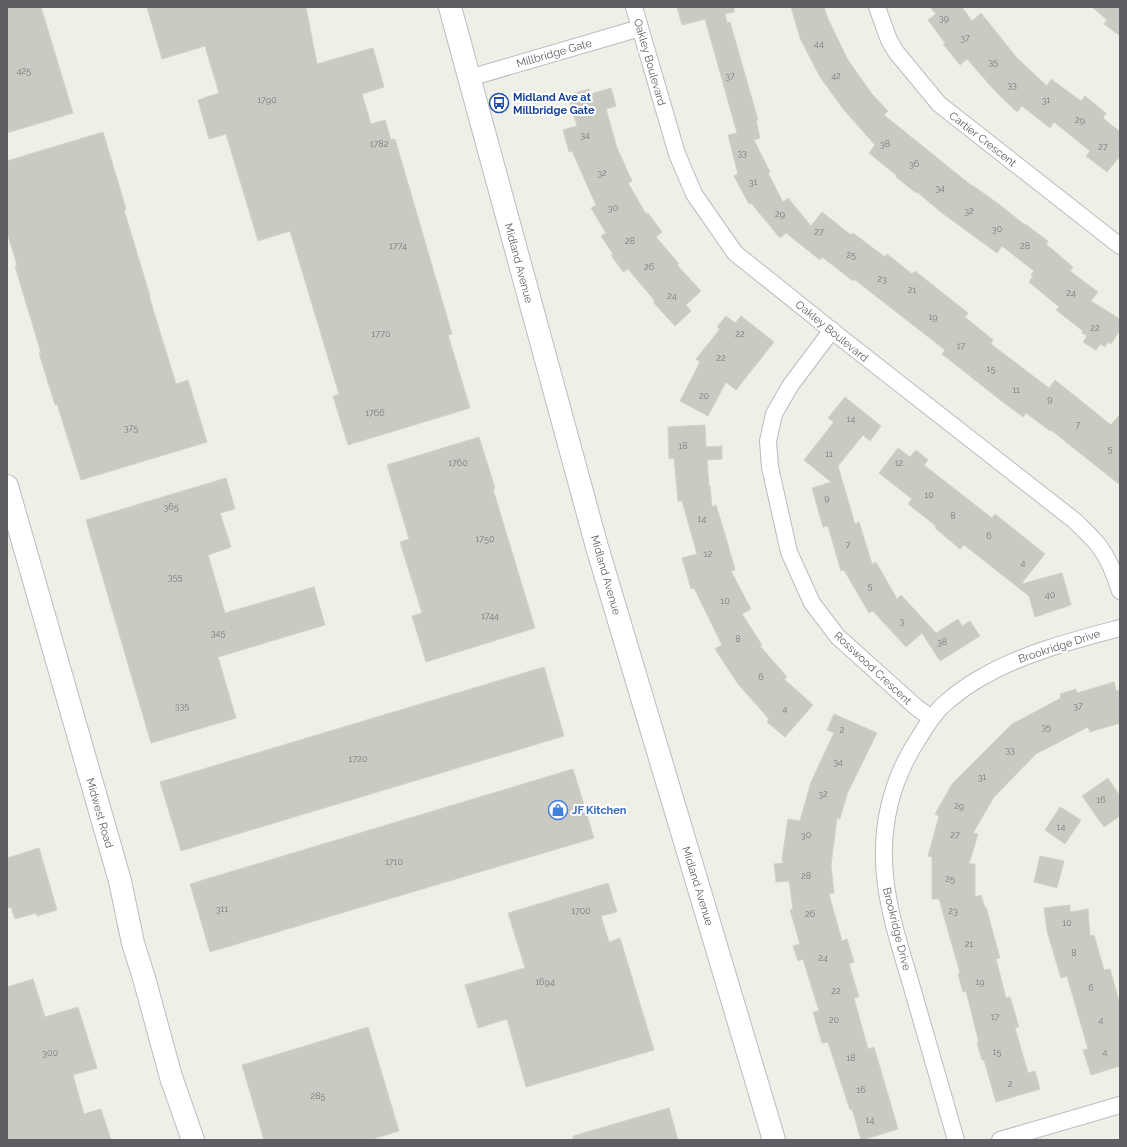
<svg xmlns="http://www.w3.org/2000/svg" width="1127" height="1147" viewBox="0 0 1127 1147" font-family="Raleway,sans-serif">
	<rect width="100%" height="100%" fill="#eeefe6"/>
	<g fill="#cacac3" stroke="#d3d2c5">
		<path d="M7,7H41L73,113L7,133Z"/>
		<path d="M147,7H306L317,64L373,48L384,87L362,94L371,124L385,120L391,140L395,139L452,334L448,335L470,408L348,445L333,396L339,394L290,231L258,241L226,134L209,139L198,100L219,93L205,46L162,59Z"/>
		<path d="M677,7H734V12L725,14L727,23L730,22L758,120L756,121L760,138L754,140L770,172L768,173L783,202L788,198L811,226L822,212L851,235L853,233L885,257L887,254L912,274L915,271L968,313L965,317L993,340L991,344L1049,388L1055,380L1111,425L1120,414V485L1051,430L1050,431L1026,413L1023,417L999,399L942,354L945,350L854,279L853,281L822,257L820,260L786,233L780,238L751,203L749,204L734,176L738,174L728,135L737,133L705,19L682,25Z"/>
		<path d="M791,7H824L828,19L848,60L872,94L888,111L884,115L972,186V185L1000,205L1025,225V224L1048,241L1046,244L1073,267L1070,271L1098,292L1091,301L1120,319V330L1111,344L1108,342L1105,347L1100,344L1096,350L1083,342L1087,336L1082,333L1083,331L1056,310L1059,307L1029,282L1033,276L1031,275L1034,271L1002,246L997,253L942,213L917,192L916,193L896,177L897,176L869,153L875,145L844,110L820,77L800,38Z"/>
		<path d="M930,7H962L972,21L981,13L1017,58L1047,86L1051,79L1081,101L1085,96L1106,113L1103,118L1120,132V156L1107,172L1086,156L1090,151L1054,122L1050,128L1022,106L1017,112L996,92L967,59L960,65L943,44L945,43L928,20L936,14Z"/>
		<path d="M1092,7H1120V36L1104,24L1107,20Z"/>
		<path d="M611,88L616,106L606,109L617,148L632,181L628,183L646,214L648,213L662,232L656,237L679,264L677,265L701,291L686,305L691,311L675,326L653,302L655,301L628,269L623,272L611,255L613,254L601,236L606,233L591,208L596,205L572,151L569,152L563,130L577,126L568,95L589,89L591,94Z"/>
		<path d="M103,132L126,209L124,210L150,296H149L176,384L188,380L207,442L81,480L57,404L55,405L39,353H41L15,266L17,265L7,232V161Z"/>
		<path d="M726,316L735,323L741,316L774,342L736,390L726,382L708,416L680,401L700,362L696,359L720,329L717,327Z"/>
		<path d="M845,397L881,426L870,441L863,435L838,466L855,524L859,522L872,564L876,562L897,599L901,595L936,633L958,619L962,626L970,621L980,636L940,661L922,633L906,647L873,611L869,613L844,570L841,571L828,526L823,527L812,488L831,482L804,460L834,422L828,418Z"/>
		<path d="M705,425L706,447L722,446V459L707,460L709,486H710L712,507L716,505L727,541L735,570L731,571L751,609L742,614L762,645L760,646L787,677L784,679L813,705L785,737L767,722L769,719L738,684L715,649L722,645L694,588L691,589L682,558L697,554L682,501H678L674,458L669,459L668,427Z"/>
		<path d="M479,437L495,488L493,489L535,628L426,662L412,616L422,613L400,542L409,539L387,465Z"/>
		<path d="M898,448L910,457L916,450L928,460L924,465L992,518L995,514L1045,554L1021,584L1062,573L1071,605L1035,617L1029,596L964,545L960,549L935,528L936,526L908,504L912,499L879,473Z"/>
		<path d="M226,478L235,509L220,513L231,547L208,555L225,613L314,587L325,625L218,657L236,718L151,743L86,520Z"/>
		<path d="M544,667L564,736L181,851L160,782Z"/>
		<path d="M1114,682L1116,691L1120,690V723L1090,732L1088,727L1036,754L994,797L973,833L978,834L969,864H975V897L981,895L985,908L986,907L1000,958L996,959L1006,998L1010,997L1019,1027L1015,1028L1028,1073L1035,1071L1040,1089L996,1102L984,1060H982L977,1043H979L966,991L963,992L958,974L960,973L939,899H932V857L928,856L939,816L935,814L952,784L1012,724L1061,698L1060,694L1076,689L1077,693Z"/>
		<path d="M834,714L877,733L847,794L840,819L837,818L831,865L834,893L829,894L842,941L847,939L854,962L849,964L859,997L854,998L868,1049L874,1047L898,1129L862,1140H861L852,1109L850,1110L828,1042L822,1043L813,1012L819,1011L803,959L798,961L793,946L800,944L790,910L793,909L789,881L776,882L774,864L783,863L782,859L788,819L800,821L811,782L834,733L827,730Z"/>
		<path d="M573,769L594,838L210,952L190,884Z"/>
		<path d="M1108,778L1120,796V816L1104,827L1082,796Z"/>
		<path d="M1060,807L1081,820L1065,844L1045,830Z"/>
		<path d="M39,848L57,910L37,916L36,913L15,919L11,907L7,908V858Z"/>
		<path d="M1040,856L1064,861L1057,888L1034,882Z"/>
		<path d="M608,883L617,912L601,916L609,942L620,938L654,1050L526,1087L507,1019L478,1028L465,985L525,968L508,913Z"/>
		<path d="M1070,905V912L1088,909L1090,936L1094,935L1104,970L1110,969L1120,1005V1066L1091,1075L1083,1050L1088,1049L1067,976L1061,978L1047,931L1044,908Z"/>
		<path d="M33,979L45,1017L78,1007L97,1068L73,1075L84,1114L101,1109L111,1140H7V987Z"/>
		<path d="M368,1027L399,1131L370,1140H264L242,1065Z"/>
		<path d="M669,1108L678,1140H573V1136Z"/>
	</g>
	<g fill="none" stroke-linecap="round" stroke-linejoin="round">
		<g stroke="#bbbcc1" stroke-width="18">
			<g id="street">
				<path d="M634,7L677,154L694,194L735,253L845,341L1075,521C1083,529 1092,537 1099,546C1109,559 1115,575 1120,591"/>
				<path d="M877,7L889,40L896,52L939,104L1120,246"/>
				<path d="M469,78L640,28"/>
				<path d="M832,330L790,386L774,414L768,441L770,467L789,552L812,603L838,637L916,707L931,718"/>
				<path d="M956,1140C942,1093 929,1045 915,998C904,958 889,918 885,876C880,826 892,778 920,736C926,726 933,716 941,707C954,695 969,684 984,676C1024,653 1075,640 1120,628"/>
				<path d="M1000,1140L1120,1105"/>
			</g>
		</g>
		<g stroke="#bbbcc2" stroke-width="24">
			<g id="secondary">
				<path d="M450,7L597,547L774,1140"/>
				<path d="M7,486L120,881L133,943L144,978L171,1077L193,1140"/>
			</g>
		</g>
		<use href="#street" stroke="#fff" stroke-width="16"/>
		<use href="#secondary" stroke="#fff" stroke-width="22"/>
	</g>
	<defs>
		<g id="bus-ring" transform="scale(1)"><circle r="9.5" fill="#fff" stroke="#1a4fb4" stroke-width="1.5"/><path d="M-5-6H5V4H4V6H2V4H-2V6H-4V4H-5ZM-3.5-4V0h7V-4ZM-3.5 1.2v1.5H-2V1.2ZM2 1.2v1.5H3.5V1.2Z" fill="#1a4fb4"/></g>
		<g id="shop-ring" transform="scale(1)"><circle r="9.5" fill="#fff" stroke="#3f7fe0" stroke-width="1.5"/><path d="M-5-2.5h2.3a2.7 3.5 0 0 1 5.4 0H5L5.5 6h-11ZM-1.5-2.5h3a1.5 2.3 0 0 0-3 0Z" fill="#3f7fe0"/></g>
	</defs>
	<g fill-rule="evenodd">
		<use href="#bus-ring" x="499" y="103"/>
		<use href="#shop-ring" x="558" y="810"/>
	</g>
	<g text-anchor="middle" stroke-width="4" stroke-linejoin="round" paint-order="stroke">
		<g font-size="9" fill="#797a7c">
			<text x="944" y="21">39</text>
			<text x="965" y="41">37</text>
			<text x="819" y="47">44</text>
			<text x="993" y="65">35</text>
			<text x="24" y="74">425</text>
			<text x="730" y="79">37</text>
			<text x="836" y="79">42</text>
			<text x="1012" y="88">33</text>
			<text x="267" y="103">1790</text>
			<text x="1046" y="103">31</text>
			<text x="1080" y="123">29</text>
			<text x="585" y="138">34</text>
			<text x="379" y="147">1782</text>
			<text x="885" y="147">38</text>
			<text x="1103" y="150">27</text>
			<text x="742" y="156">33</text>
			<text x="914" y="167">36</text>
			<text x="602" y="176">32</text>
			<text x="753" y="185">31</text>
			<text x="940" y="191">34</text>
			<text x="613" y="211">30</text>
			<text x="969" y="214">32</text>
			<text x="780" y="217">29</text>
			<text x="997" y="232">30</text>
			<text x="819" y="235">27</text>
			<text x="630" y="244">28</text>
			<text x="398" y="249">1774</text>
			<text x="1025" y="249">28</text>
			<text x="851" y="258">25</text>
			<text x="649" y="270">26</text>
			<text x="882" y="282">23</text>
			<text x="912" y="293">21</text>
			<text x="1071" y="296">24</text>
			<text x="672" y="299">24</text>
			<text x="933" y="320">19</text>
			<text x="1095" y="331">22</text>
			<text x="381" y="337">1770</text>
			<text x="740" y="337">22</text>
			<text x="961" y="349">17</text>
			<text x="721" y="361">22</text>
			<text x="991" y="372">15</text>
			<text x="1016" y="393">11</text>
			<text x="704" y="399">20</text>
			<text x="1050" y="402">9</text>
			<text x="375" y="416">1766</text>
			<text x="851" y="422">14</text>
			<text x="1078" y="428">7</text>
			<text x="131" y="431">375</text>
			<text x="683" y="449">18</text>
			<text x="1110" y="452">5</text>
			<text x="829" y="457">11</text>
			<text x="458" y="466">1760</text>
			<text x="899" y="466">12</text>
			<text x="929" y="498">10</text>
			<text x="827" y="501">9</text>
			<text x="171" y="510">365</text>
			<text x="953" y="519">8</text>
			<text x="702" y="522">14</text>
			<text x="989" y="539">6</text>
			<text x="485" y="542">1750</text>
			<text x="848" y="548">7</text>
			<text x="708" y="557">12</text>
			<text x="1023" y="566">4</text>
			<text x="175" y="580">355</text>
			<text x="870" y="589">5</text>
			<text x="1050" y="598">40</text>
			<text x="725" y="604">10</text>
			<text x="490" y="619">1744</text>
			<text x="902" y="624">3</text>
			<text x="218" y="636">345</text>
			<text x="738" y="642">8</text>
			<text x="942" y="645">38</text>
			<text x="761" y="680">6</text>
			<text x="182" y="709">335</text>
			<text x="1078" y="709">37</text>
			<text x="785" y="712">4</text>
			<text x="1046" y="730">35</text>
			<text x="842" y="733">2</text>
			<text x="1010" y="753">33</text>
			<text x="358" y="762">1720</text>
			<text x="838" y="765">34</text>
			<text x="982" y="780">31</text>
			<text x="823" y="797">32</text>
			<text x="1101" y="803">16</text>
			<text x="959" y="809">29</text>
			<text x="1061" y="830">14</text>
			<text x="806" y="838">30</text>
			<text x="955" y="838">27</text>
			<text x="394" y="865">1710</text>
			<text x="806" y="879">28</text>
			<text x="950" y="882">25</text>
			<text x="222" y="912">311</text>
			<text x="581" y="914">1700</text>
			<text x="953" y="914">23</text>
			<text x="810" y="917">26</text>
			<text x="1067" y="926">10</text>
			<text x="969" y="947">21</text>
			<text x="1074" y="956">8</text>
			<text x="823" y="961">24</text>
			<text x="545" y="985">1694</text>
			<text x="980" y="985">19</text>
			<text x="1091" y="991">6</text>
			<text x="836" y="994">22</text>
			<text x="995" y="1020">17</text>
			<text x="834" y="1023">20</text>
			<text x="1101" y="1023">4</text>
			<text x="997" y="1055">15</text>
			<text x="1105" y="1055">4</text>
			<text x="50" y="1056">300</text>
			<text x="851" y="1061">18</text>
			<text x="1010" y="1087">2</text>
			<text x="861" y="1093">16</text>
			<text x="318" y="1099">285</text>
			<text x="870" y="1123">14</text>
		</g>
		<g font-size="11" fill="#5e5f65" stroke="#fff">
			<text transform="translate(554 53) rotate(-16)" y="4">Millbridge Gate</text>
			<text transform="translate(650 62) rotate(74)" y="4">Oakley Boulevard</text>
			<text transform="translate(983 139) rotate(38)" y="4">Cartier Crescent</text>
			<text transform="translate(519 263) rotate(75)" y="4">Midland Avenue</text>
			<text transform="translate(832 331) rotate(39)" y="4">Oakley Boulevard</text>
			<text transform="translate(606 575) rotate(74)" y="4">Midland Avenue</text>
			<text transform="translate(1059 646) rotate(-18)" y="4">Brookridge Drive</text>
			<text transform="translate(873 668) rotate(43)" y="4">Rosswood Crescent</text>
			<text transform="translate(100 813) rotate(74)" y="4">Midwest Road</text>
			<text transform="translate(698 886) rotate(73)" y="4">Midland Avenue</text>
			<text transform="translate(897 929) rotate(76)" y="4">Brookridge Drive</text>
		</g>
		<g font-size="11" font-weight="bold" fill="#164399" stroke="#fff" text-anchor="start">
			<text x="513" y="101">Midland Ave at<tspan x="513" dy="13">Millbridge Gate</tspan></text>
		</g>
		<g font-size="11" font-weight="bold" fill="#366cbe" stroke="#fff" text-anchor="start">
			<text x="572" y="814">JF Kitchen</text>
		</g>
	</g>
	<rect width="1127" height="1147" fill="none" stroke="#5e5f65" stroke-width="16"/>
</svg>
